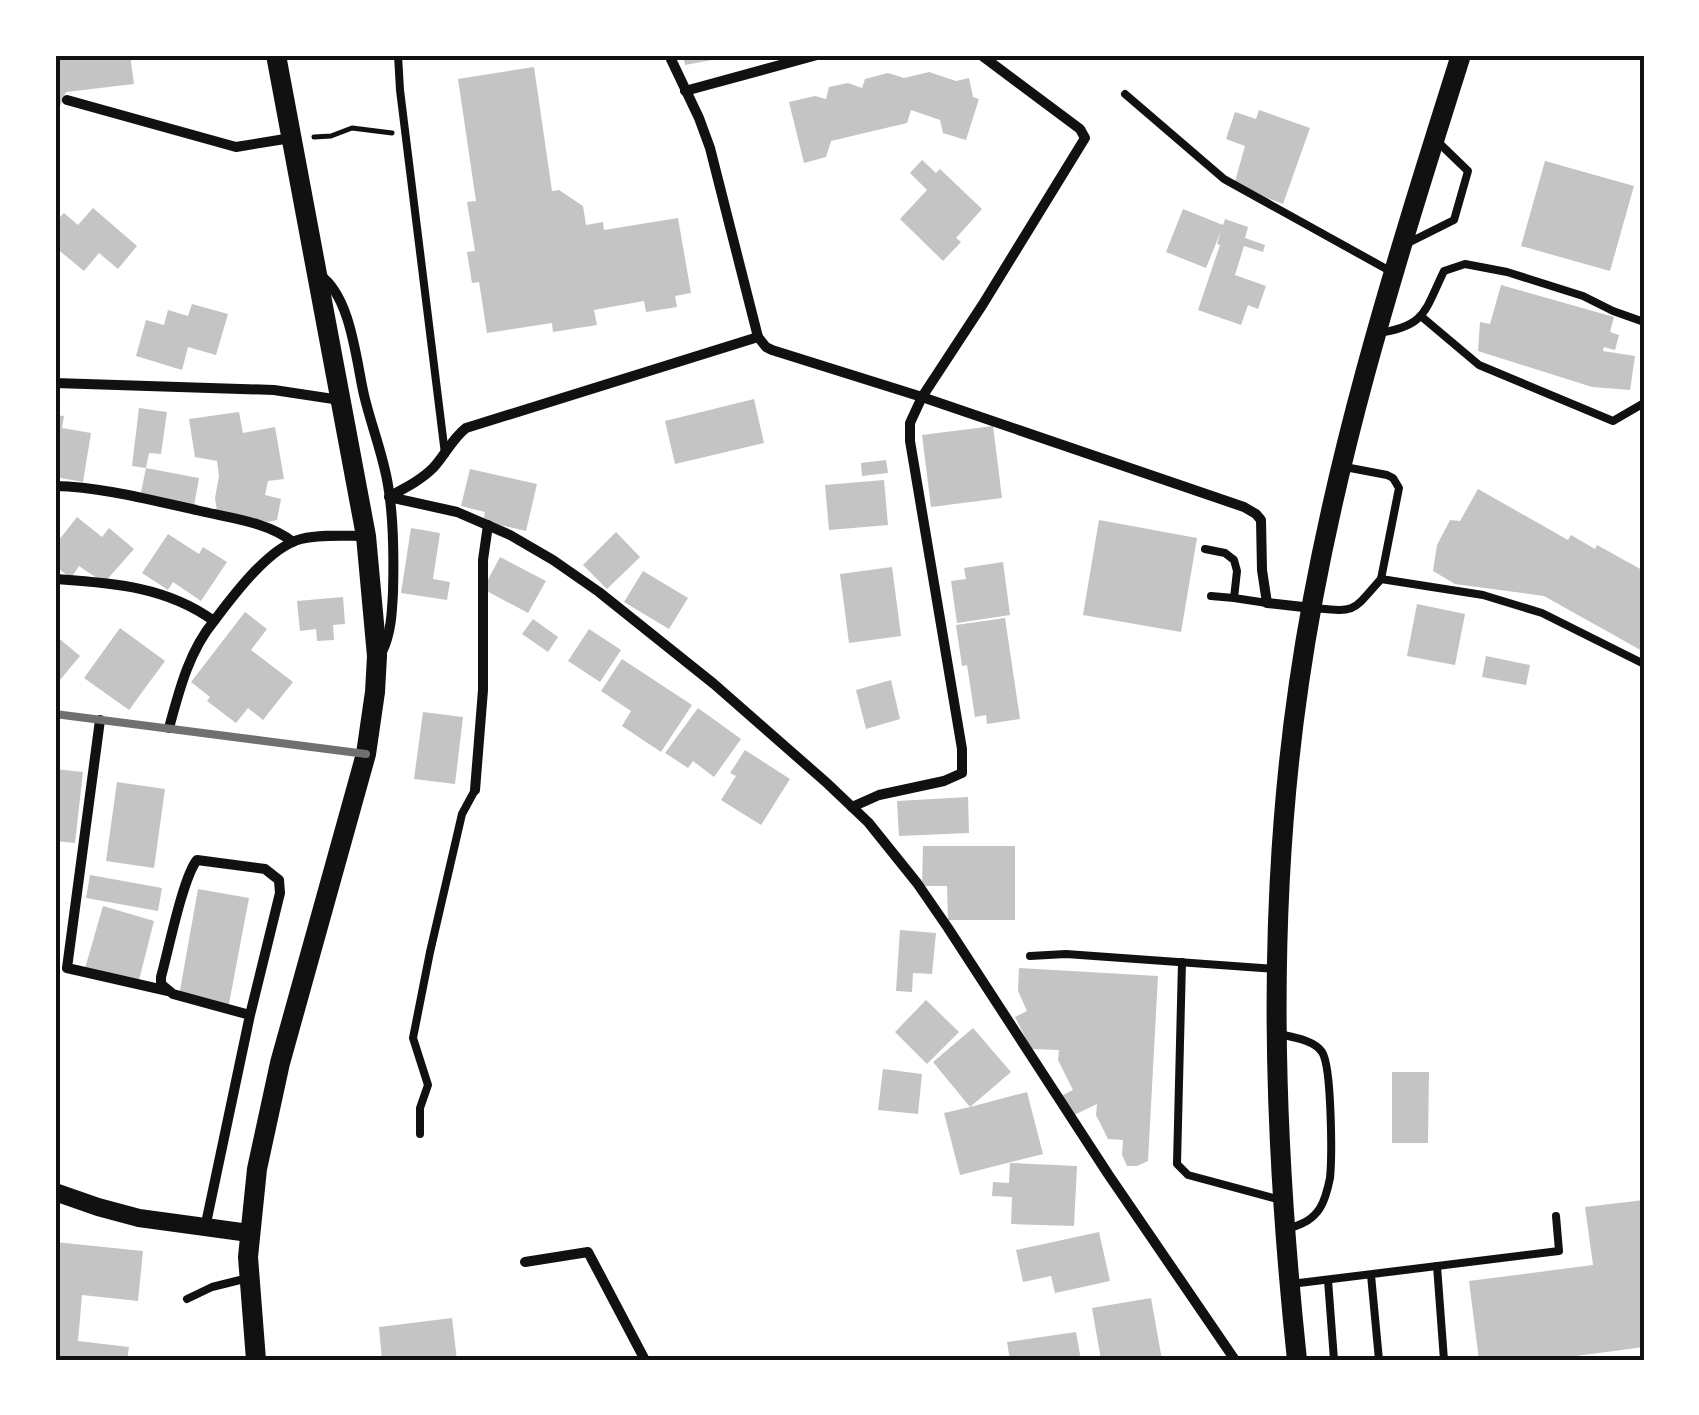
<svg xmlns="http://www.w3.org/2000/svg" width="1699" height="1415" viewBox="0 0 1699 1415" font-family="'Roboto Condensed',sans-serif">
	<rect width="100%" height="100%" fill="#fff"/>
	<g fill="#c4c4c4">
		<path d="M55,55H130L134,84L66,92L55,118Z"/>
		<path d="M683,55H727L728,57L685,65Z"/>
		<path d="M534,67L552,191L559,190L583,206L586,225L603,222L604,230L678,218L691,293L675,296L677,307L646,312L644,301L594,310L597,325L553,332L552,323L487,333L479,282L472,283L467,252L475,251L467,202L476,201L458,79Z"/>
		<path d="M929,72L956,81L969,78L973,97L979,99L966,140L943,133L940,120L911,110L907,123L831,141L826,157L804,163L789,102L815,96L826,99L829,87L848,83L862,88L865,79L888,73L904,78Z"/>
		<path d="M1259,110L1310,128L1283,204L1234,185L1245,146L1226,139L1235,112L1256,119Z"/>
		<path d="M922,160L936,173L940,169L982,209L956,238L961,242L943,261L900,219L927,190L910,173Z"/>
		<path d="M1545,161L1634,186L1610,271L1521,246Z"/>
		<path d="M93,208L137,246L118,269L99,253L84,271L55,247V222L64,213L78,225Z"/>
		<path d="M1183,209L1223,225L1225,219L1248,227L1245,238L1265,245L1263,252L1244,246L1235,275L1266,286L1258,309L1248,305L1241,325L1198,310L1220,245L1217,244L1221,231L1206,268L1166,252Z"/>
		<path d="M1501,285L1614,317L1610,332L1619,335L1615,350L1604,347L1603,351L1635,356L1630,390L1592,387L1478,351L1480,322L1490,324Z"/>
		<path d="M192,304L228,314L216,355L188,347L182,370L136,356L146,320L164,325L168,310L188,316Z"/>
		<path d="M754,399L764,443L675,464L665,421Z"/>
		<path d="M139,408L167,412L161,454L149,453L146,468L199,478L194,506L140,497L146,468L132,466Z"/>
		<path d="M239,412L243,433L275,427L284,479L268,481L265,495L281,499L277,520L267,522L217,511L215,498L219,476L217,461L195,457L189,419Z"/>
		<path d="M55,415L64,416L62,428L91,433L83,482L55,477Z"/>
		<path d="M993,426L1002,498L931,507L922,435Z"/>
		<path d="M886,460L888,473L862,476L861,463Z"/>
		<path d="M470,469L537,484L526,531L483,521L485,512L461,506Z"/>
		<path d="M884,480L888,525L829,530L825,485Z"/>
		<path d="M1478,489L1568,540L1571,535L1595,549L1597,545L1644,571V652L1544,596L1455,584L1433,571L1437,545L1450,520L1460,521Z"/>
		<path d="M77,517L102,537L109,528L134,549L104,583L79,566L71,578L55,566V545Z"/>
		<path d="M1099,520L1197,538L1181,632L1083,615Z"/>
		<path d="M411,528L440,533L433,579L450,582L447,600L401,593Z"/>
		<path d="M616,532L640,557L607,589L583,565Z"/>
		<path d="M168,534L199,554L203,547L227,562L201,601L173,582L168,590L142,573Z"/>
		<path d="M500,557L546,581L528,613L483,589Z"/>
		<path d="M1003,562L1010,615L957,623L951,581L966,579L964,568Z"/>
		<path d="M892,567L901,636L849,643L840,574Z"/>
		<path d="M643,571L688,598L669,629L624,602Z"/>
		<path d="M343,597L345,624L333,625L334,640L317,641L316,629L300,631L297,601Z"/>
		<path d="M1417,604L1465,614L1455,665L1407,656Z"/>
		<path d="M245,612L267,629L251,650L293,682L263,720L248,708L236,723L207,701L210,697L191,682Z"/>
		<path d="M1005,618L1020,719L987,724L986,715L975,717L967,665L962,666L956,625Z"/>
		<path d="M533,619L558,637L548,652L522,634Z"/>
		<path d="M120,628L165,661L129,710L84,678Z"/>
		<path d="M589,629L621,650L600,682L568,661Z"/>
		<path d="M55,635L80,656L55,686Z"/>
		<path d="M1486,656L1530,665L1526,685L1482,677Z"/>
		<path d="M622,659L692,705L661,752L622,726L631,711L601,691Z"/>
		<path d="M891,680L900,719L866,729L856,690Z"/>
		<path d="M698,708L741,739L714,777L693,761L688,768L665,753Z"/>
		<path d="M423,712L463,717L455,784L414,779Z"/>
		<path d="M745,750L790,779L761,825L721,800L736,776L730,773Z"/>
		<path d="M55,769L83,772L75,843L55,841Z"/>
		<path d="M117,782L165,789L154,868L106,861Z"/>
		<path d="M968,797L969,833L899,836L897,801Z"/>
		<path d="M923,846H1015V920H948L947,886H922Z"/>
		<path d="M90,875L162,888L158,911L86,898Z"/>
		<path d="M198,889L249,898L228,1009L179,996Z"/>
		<path d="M103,906L154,921L138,984L84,972Z"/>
		<path d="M900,930L936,933L932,974L913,973L912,992L896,991Z"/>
		<path d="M1019,968L1158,976L1148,1161L1137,1166H1127L1122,1155L1123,1140L1108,1139L1096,1115L1097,1104L1072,1116L1061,1096L1073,1090L1058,1060L1059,1050L1031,1049L1015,1017L1027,1011L1018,991Z"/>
		<path d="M926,1000L959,1032L927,1064L895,1032Z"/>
		<path d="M973,1028L1011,1072L970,1107L1027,1092L1043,1154L960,1175L944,1113L970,1107L933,1062Z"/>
		<path d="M883,1069L922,1074L918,1114L878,1110Z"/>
		<path d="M1392,1072H1429L1428,1143H1392Z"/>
		<path d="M1010,1163L1077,1166L1074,1226L1011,1224L1012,1197L992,1196L993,1182L1009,1183Z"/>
		<path d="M1644,1200V1347L1546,1360H1479L1469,1281L1593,1265L1585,1207Z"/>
		<path d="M1099,1232L1110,1281L1055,1293L1051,1276L1023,1282L1016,1250Z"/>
		<path d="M55,1242L143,1251L138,1301L82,1295L78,1341L129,1347L127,1360H55Z"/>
		<path d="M1151,1298L1162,1360H1101L1092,1308Z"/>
		<path d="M452,1318L457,1360H382L379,1327Z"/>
		<path d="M1076,1332L1081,1360H1010L1007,1342Z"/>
	</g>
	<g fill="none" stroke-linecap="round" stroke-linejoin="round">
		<path stroke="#111" stroke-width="5" d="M314,137L331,136L352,128L392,133"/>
		<g stroke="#111" stroke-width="8">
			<path d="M398,55L400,90L445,454"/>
			<path d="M1125,94L1224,179L1390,271"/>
			<path d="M1406,244L1454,220L1468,171L1438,142"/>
			<path d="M1422,317L1479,365L1613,421L1644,403"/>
			<path d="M1377,333C1426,327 1425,310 1444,271L1465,264L1507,272L1583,296L1613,311L1644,322"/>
			<path d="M1345,467L1387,475L1393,478L1399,488L1381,579"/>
			<path d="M1205,549L1225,553L1234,560L1237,571L1234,598L1267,603"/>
			<path d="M1211,596L1234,598"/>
			<path d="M1313,608C1357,612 1351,613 1381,579L1483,595L1542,613L1644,664"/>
			<path d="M1030,956L1066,954L1275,969"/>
			<path d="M1182,962L1177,1164L1188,1175L1281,1200"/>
			<path d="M1279,1034C1292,1037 1314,1040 1322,1052C1332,1067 1332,1158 1330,1178C1328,1188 1325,1200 1320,1208C1312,1221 1301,1224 1288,1229"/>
			<path d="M420,1134V1108L428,1085L413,1038L430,952L462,814L475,790"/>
			<path d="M1437,1266L1444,1360"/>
			<path d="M1371,1275L1379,1360"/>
			<path d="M1328,1280L1334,1360"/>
			<path d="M1291,1284L1559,1251L1556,1216"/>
			<path d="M187,1299L212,1287L248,1278"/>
		</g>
		<g stroke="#111" stroke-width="10">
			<path d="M669,55L699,118L710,148L758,337"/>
			<path d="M685,91L817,55"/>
			<path d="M67,100L236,147L291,138"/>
			<path d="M320,275C351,297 356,360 364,395C371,425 383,454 388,485C394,520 394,556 393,592C392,613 391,634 382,652"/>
			<path d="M55,383L274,390L340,400"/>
			<path d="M55,486C102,487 150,500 196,510C228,518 266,521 293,542"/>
			<path d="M390,496C405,488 421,480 433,468C445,455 452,439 466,428L758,337L766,347L772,350L922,397L1244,507L1256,514L1261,520L1262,570L1267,603L1312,608"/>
			<path d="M389,497L457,512L510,535L553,560L599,592L714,684L828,784L868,822L917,883L948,928L1108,1174L1235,1360"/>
			<path d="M55,579C112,583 166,586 214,621C233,596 269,547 301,539C321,534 345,536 366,536"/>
			<path d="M100,720L67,968L168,991"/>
			<path d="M169,728C179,691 189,651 214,621"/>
			<path d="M475,790L483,690V560L488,525"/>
			<path d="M852,807L879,795L944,781L962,773V749L910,441V423L922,397L983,304L1085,138L1080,129L981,55"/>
			<path d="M205,1228L250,1015L280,893L279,880L265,869L197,860C183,877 168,952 161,977V984L173,994L250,1015"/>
			<path d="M525,1262L588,1252L645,1360"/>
		</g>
		<path stroke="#111" stroke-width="18" d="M55,1192L98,1207L139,1218L249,1233"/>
		<g stroke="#111" stroke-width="20">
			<path d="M256,1360L248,1257L257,1169L280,1063L366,754L375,692L377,656L366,536L276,55"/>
			<path d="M1297,1360C1273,1134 1266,908 1299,683C1330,468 1396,261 1461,55"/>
		</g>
		<path stroke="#707070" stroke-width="8" d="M55,714L366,754"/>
	</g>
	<rect width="1699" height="1415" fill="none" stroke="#ffffff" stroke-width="115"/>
	<rect x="58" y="58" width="1584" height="1300" fill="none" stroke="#111" stroke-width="4"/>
</svg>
